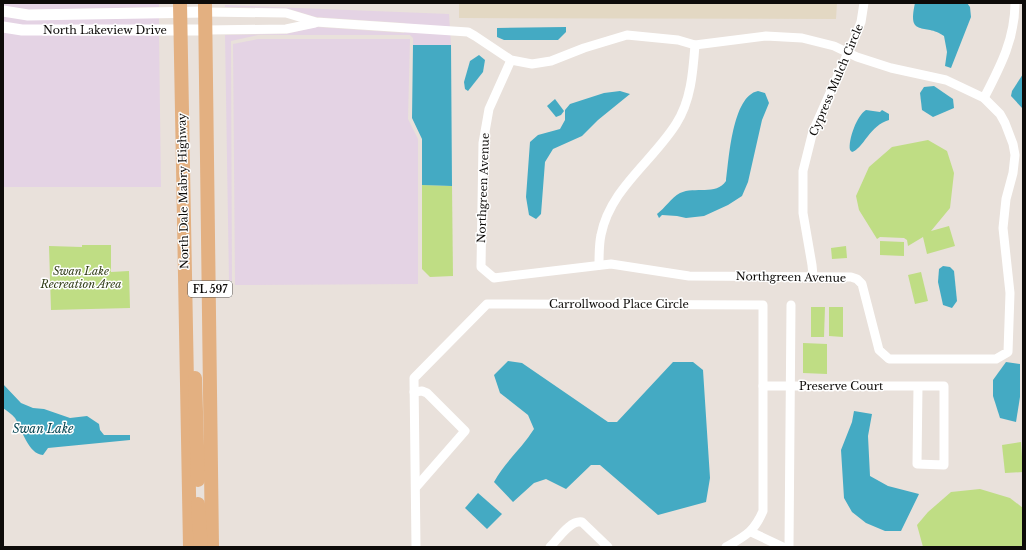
<svg xmlns="http://www.w3.org/2000/svg" width="1026" height="550" viewBox="0 0 1026 550" font-family="'Libre Baskerville',serif">
	<rect width="100%" height="100%" fill="#e9e1db"/>
	<g fill="#e4d3e4">
		<path d="M3,3H159V7L28,10L3,6Z"/>
		<path d="M225,5L449,14L451,45H413V38L410,35H258L231,41L232,281H229L225,35L286,34L316,27L404,33L405,23L316,17L286,8L225,7Z"/>
		<path d="M3,16L159,17V25L22,26L3,22Z"/>
		<path d="M3,32L159,35L161,187H3Z"/>
		<path d="M258,39H410L408,119L418,139V284L235,285L233,44Z"/>
	</g>
	<path fill="#e3d8c3" d="M459,3H837L836,19L459,18Z"/>
	<g fill="#bfdd84">
		<path d="M928,140L947,151L954,173L950,208L931,231L949,226L955,246L927,254L923,237L908,246L907,240L904,238L880,237L877,239L859,210L856,196L869,167L892,147Z"/>
		<path d="M422,185L452,186L453,276L430,277L422,269Z"/>
		<path d="M880,241L904,242V256L880,255Z"/>
		<path d="M82,245H111V272L129,271L130,308L51,310L49,246L82,247Z"/>
		<path d="M846,246L847,258L832,259L831,248Z"/>
		<path d="M921,272L928,301L915,304L908,275Z"/>
		<path d="M811,307H825L824,337H811Z"/>
		<path d="M829,307H843V337L829,336Z"/>
		<path d="M803,343L827,344V374L803,373Z"/>
		<path d="M1021,442L1023,472L1005,473L1002,445Z"/>
		<path d="M980,489L1010,498L1023,508V547H923L917,525L928,512L951,492Z"/>
	</g>
	<g fill="#44aac3">
		<path d="M915,3H967L970,7L971,17L951,68L945,66L947,52L944,36C925,22 907,39 915,3Z"/>
		<path d="M566,27V32L558,40H504L497,37V28Z"/>
		<path d="M413,45H451L452,186L422,185V139L412,118Z"/>
		<path d="M479,55L485,60L483,72L468,91L465,89L464,82L470,61Z"/>
		<path d="M1023,74V109L1011,96L1012,91Z"/>
		<path d="M934,86L953,99L954,108L933,117L922,110L920,93L924,87Z"/>
		<path d="M620,91L630,94L598,120L582,136L553,149L545,162L541,214L536,219L529,215L526,197L530,142L538,135L560,129L565,120V110L570,104L604,93Z"/>
		<path d="M758,91L765,93L769,103L762,120L748,182L742,196L728,205L704,216L686,218L677,216L662,215L659,218L657,214C665,208 671,198 680,193C695,186 716,196 726,181C729,160 732,96 758,91Z"/>
		<path d="M555,99L564,111L561,115L556,117L547,106Z"/>
		<path d="M866,110L880,112L882,110L889,114V120C870,125 863,149 852,152L850,150C848,140 857,115 866,110Z"/>
		<path d="M943,266L950,267L954,271L957,301L952,308L943,305L938,282L939,269Z"/>
		<path d="M508,361L522,363L608,422H617L673,362H693L703,370L710,478L706,502L658,515L600,465H591L566,489L546,479L534,483L513,502L494,482C505,462 522,448 534,429L528,415L500,393L494,375Z"/>
		<path d="M1006,362L1020,364V397L1016,422L1000,418L993,396V380Z"/>
		<path d="M3,384L21,403L33,408L44,409L70,418L87,416L99,424L100,430L104,435H130V440L48,448L43,455C28,454 22,429 15,418C12,414 7,411 3,408Z"/>
		<path d="M854,411L872,414L868,436L870,476L888,486L919,494L901,531H885L866,523L852,512L844,498L841,450L852,422Z"/>
		<path d="M478,493L502,514L487,529L465,508Z"/>
	</g>
	<g fill="none" stroke-linecap="round" stroke-linejoin="round">
		<g stroke="#fff" stroke-width="9">
			<path d="M205,12L286,13L316,22L468,32L475,36L511,60L532,64L551,61L584,48L627,35L678,40L695,45L766,36L802,38L834,46L857,57L891,68L946,80L984,98L1000,114L1005,123L1013,144L1015,155L1013,173L1006,199L1003,228L1010,293L1008,352L996,359H889L879,350L862,284L857,279L851,277L689,276L611,264L494,278L481,267L483,143L489,109L511,60"/>
			<path d="M206,30L286,29L315,23"/>
			<path d="M984,98C1000,67 1015,39 1015,3"/>
			<path d="M599,265C599,255 599,244 601,235C610,189 652,162 676,124C691,101 693,72 695,45"/>
			<path d="M813,276L812,265L803,213V171L813,131L854,39L861,22L864,3"/>
			<path d="M763,386H944V465L917,464L918,386"/>
			<path d="M414,392L422,391L427,393L465,431L417,486"/>
			<path d="M751,532L783,547"/>
			<path d="M416,547L414,378L487,304L763,305V511C754,532 745,536 726,547"/>
			<path d="M550,547C558,539 570,520 582,522L608,547"/>
			<path d="M789,547L791,305"/>
		</g>
		<g stroke="#fff" stroke-width="11">
			<path d="M3,11L28,15L205,12"/>
			<path d="M3,27L22,30H206"/>
		</g>
		<g stroke="#e3b081" stroke-width="14">
			<path d="M180,3L190,547"/>
			<path d="M205,3L212,547"/>
			<path d="M195,378L198,480"/>
			<path d="M198,504L201,547"/>
		</g>
	</g>
	<g text-anchor="middle" stroke-width="3" stroke-linejoin="round" paint-order="stroke">
		<rect fill="#fff" stroke="#565453" stroke-width="1" x="188" y="281" width="44" height="16" rx="3"/>
		<g font-size="10" font-weight="bold" fill="#0d0b09">
			<text x="210" y="293">FL 597</text>
		</g>
		<g font-size="11" fill="#0d0b09" stroke="#fff">
			<text x="105" y="34">North Lakeview Drive</text>
			<text transform="translate(836 80) rotate(-67)" y="4">Cypress Mulch Circle</text>
			<text transform="translate(483 188) rotate(-88)" y="4">Northgreen Avenue</text>
			<text transform="translate(183 191) rotate(-91)" y="4">North Dale Mabry Highway</text>
			<text transform="translate(791 277) rotate(1)" y="4">Northgreen Avenue</text>
			<text x="619" y="308">Carrollwood Place Circle</text>
			<text x="841" y="390">Preserve Court</text>
		</g>
		<g font-size="11" font-style="italic" fill="#313d17" stroke="#fff">
			<text x="81" y="275">Swan Lake<tspan x="81" dy="13">Recreation Area</tspan></text>
		</g>
		<g font-size="12" font-style="italic" fill="#064552" stroke="#fff">
			<text x="43" y="433">Swan Lake</text>
		</g>
	</g>
	<rect width="1026" height="550" fill="none" stroke="#0d0b09" stroke-width="8"/>
</svg>
